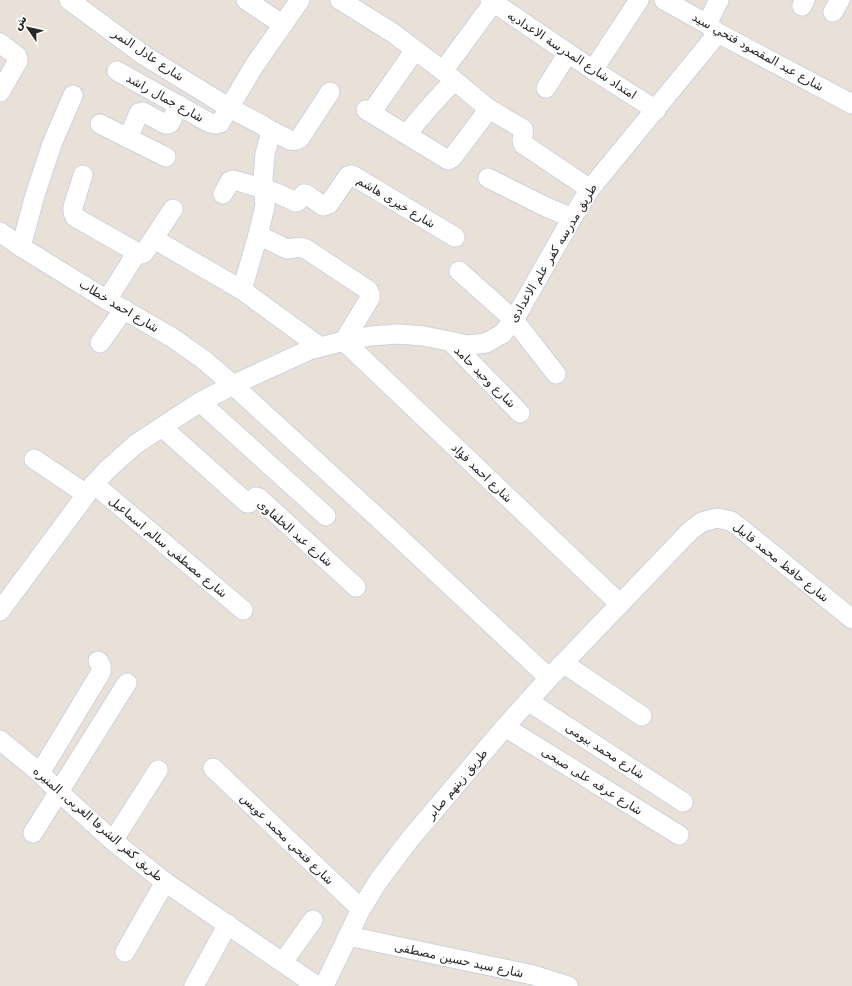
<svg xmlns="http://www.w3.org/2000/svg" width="852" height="986" viewBox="0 0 852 986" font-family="'DejaVu Sans',Vazirmatn,sans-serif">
	<rect width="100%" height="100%" fill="#e9e1d8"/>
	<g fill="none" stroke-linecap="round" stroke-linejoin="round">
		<g stroke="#ced2e0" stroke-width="21">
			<g id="minor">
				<path d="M69,0L145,56L228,107L262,125L268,129L270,135L269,139L265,154L263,178L265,206L258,235L242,290"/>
				<path d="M246,0L283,25"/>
				<path d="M340,0L393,33L443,71L489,109L523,129C525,134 520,139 523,144L590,189"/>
				<path d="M490,0L593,70L656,110"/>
				<path d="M664,0L707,24L718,33L852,104"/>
				<path d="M802,6L805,0"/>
				<path d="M833,12L840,0"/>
				<path d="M707,24L719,0"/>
				<path d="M0,43L17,56L18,61L0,92"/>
				<path d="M593,70L639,0"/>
				<path d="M117,71L210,123L215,124L220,123L254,66L300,0"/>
				<path d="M443,71L493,3"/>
				<path d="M546,88L568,53"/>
				<path d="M366,110L448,160L452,158L489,109"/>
				<path d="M371,113L415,50"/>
				<path d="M100,124L166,157"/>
				<path d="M268,129L290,140C294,141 297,140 300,138L330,92"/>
				<path d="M407,134C422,115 437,98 454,81"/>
				<path d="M128,138L139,113L143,112L165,124H168L170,123L179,105"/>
				<path d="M83,175L73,207V212L75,217L138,253"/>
				<path d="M488,178L544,206L572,218"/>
				<path d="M223,194L230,181L234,180L274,192L296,202L298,201L304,194H306L323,206L329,204L348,176L352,175L455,237"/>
				<path d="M0,232L21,247L107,300L173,338L204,360L233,385L391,530L549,678"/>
				<path d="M258,235L287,249C295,249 297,245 306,249L368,290L370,294V298L344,341L620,604"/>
				<path d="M154,239L242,290L320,347"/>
				<path d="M21,247L35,195L52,144L73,95"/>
				<path d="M459,271L514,320L556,374"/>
				<path d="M107,300L136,254L138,253L142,254L144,253L173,209"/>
				<path d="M451,342L520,413"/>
				<path d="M100,343L124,309"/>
				<path d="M200,402L326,516"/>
				<path d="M162,427L247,503H249L256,497L259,498L356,587"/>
				<path d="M34,459L86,494"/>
				<path d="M94,484L243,610"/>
				<path d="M0,611L94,484L108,469L136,444L200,402L233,385L309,350L344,341L371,336L398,334L424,336L468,345L486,343L502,334L514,320L572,218L590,189L718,33"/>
				<path d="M563,663L642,716"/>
				<path d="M528,701L683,802"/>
				<path d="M505,727L679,835"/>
				<path d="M0,740L40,773L59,792L113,841L165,882L317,986"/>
				<path d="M213,768L361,909"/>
				<path d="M40,773L101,672C102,667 101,664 98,661"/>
				<path d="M33,833L127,683"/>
				<path d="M113,841L158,770"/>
				<path d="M348,936L533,975L568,986"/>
				<path d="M125,952L165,882"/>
				<path d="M283,962L313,920"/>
				<path d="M194,986L228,924"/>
				<path d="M324,986L361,909L379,880L410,839L505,727L549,678L690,531L702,522L717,518L731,521L743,530L852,619"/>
			</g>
		</g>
		<use href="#minor" stroke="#fff" stroke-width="19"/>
	</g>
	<g text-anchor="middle" stroke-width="3.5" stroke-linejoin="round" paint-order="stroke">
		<g font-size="12" fill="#272727" stroke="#fff">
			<text transform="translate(758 52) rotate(29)" y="4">شارع عبد المقصود فتحي سيد</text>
			<text transform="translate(148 55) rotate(34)" y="4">شارع عادل النمر</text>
			<text transform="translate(572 55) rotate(33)" y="4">امتداد شارع المدرسة الاعداديه</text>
			<text transform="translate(165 98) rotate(29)" y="4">شارع جمال راشد</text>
			<text transform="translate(396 202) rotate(31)" y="4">شارع خيرى هاشم</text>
			<text transform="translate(553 253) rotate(-59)" y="4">طريق مدرسه كفر علم الاعدادى</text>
			<text transform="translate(119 306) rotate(31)" y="4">شارع احمد خطاب</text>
			<text transform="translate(485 377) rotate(45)" y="4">شارع وحيد حامد</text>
			<text transform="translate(482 473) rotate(44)" y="4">شارع احمد فؤاد</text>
			<text transform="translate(295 533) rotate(41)" y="4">شارع عيد الخلفاوى</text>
			<text transform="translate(168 547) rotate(40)" y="4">شارع مصطفى سالم اسماعيل</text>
			<text transform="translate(781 562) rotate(39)" y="4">شارع حافظ محمد قابيل</text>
			<text transform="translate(605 751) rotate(33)" y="4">شارع محمد بيومى</text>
			<text transform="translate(592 781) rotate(32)" y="4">شارع عرفه على صبحى</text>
			<text transform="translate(457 784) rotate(-50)" y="4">طريق زينهم صابر</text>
			<text transform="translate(98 824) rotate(41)" y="4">طريق كفر الشرفا الغربى, المنيره</text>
			<text transform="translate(287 839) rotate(44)" y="4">شارع فتحي محمد عويس</text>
			<text transform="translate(459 960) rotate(12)" y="4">شارع سيد حسين مصطفى</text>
		</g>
	</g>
	<g transform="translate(28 28) rotate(304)" stroke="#ffffff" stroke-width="3" paint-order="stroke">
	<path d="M0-3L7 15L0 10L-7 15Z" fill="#272727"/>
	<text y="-6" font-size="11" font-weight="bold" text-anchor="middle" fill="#272727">ش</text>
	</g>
</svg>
